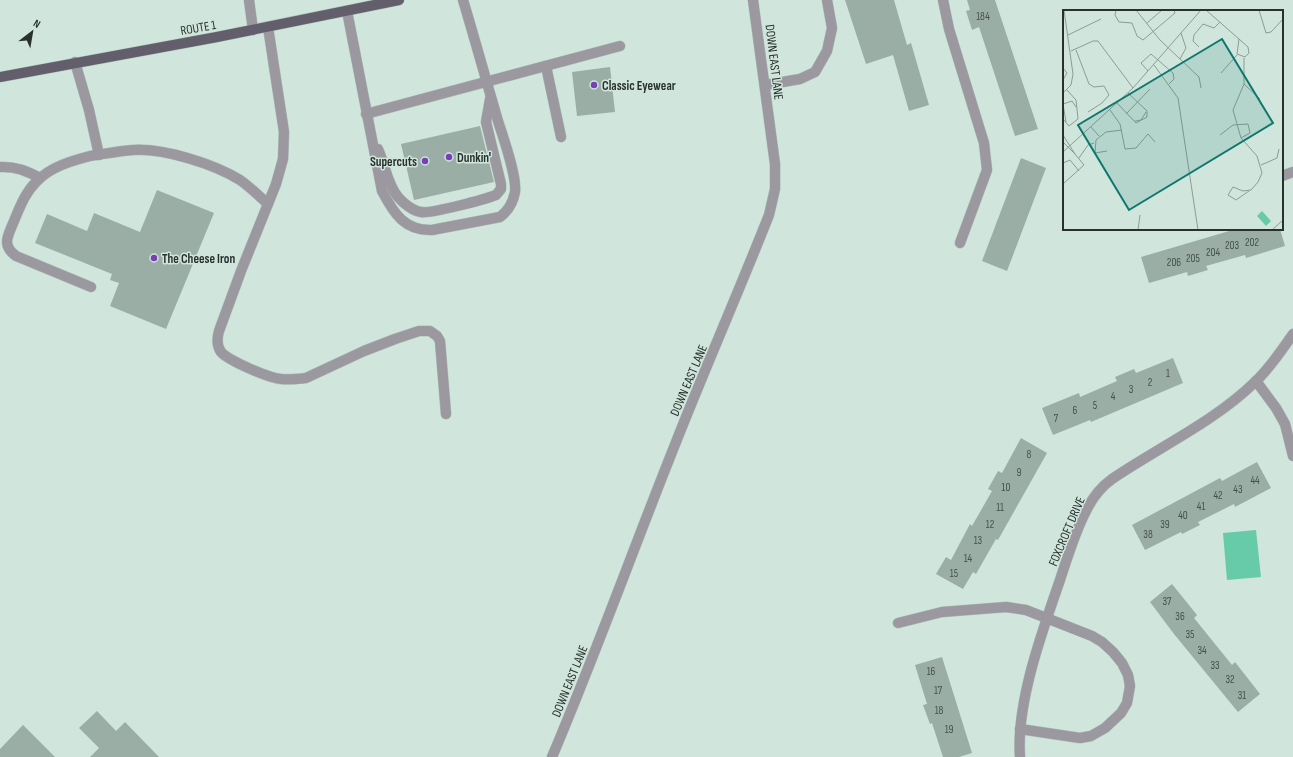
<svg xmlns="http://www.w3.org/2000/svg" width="1293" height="757" viewBox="0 0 1293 757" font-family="'Sofia Sans Condensed',sans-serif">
	<rect width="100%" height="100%" fill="#d0e5dc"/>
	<path fill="#67cba9" d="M1256,530L1261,577L1227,580L1223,533Z"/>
	<g fill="#9baea6">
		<path d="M845,0H894L907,45L911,43L929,105L909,111L893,55L866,64Z"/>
		<path d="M967,0H995L1038,129L1015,136L979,27L972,30L966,11L970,10Z"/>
		<path d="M610,67L615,112L577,116L572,72Z"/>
		<path d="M480,126L494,182L414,200L401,144Z"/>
		<path d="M1021,158L1046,168L1007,271L982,261Z"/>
		<path d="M157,190L214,213L166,329L110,306L119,283L110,280L112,274L35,243L47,214L87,231L94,213L140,232Z"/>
		<path d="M1236,229H1280L1285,246L1246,258L1245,255L1206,266L1208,270L1188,276L1187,272L1149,283L1141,257Z"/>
		<path d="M1173,358L1183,383L1091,422L1090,420L1053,435L1042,408L1079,393L1080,397L1117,381L1115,377L1134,369L1136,373Z"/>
		<path d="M1021,438L1047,453L998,540L996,539L976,574L973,572L963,589L936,574L946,557L951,560L970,524L972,526L992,491L988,489L998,471L1002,473Z"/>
		<path d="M1257,462L1271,488L1235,507L1234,504L1198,522L1200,525L1182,534L1181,532L1145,550L1132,525L1220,478L1222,481Z"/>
		<path d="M1172,584L1197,615L1194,618L1232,665L1235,662L1260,694L1238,712L1174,634L1150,602Z"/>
		<path d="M942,657L972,753L959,757H943L932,723L930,724L923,705L927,704L915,665Z"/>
		<path d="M97,711L116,731L125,722L159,757H90L99,748L79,728Z"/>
		<path d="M23,725L55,757H0V749Z"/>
	</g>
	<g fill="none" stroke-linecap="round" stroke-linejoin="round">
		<g stroke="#afc1b9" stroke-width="11">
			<g id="minor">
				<path d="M249,0L253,30"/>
				<path d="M943,0L949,29L984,143L987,170L960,243"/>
				<path d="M347,11L382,191C394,214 405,231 432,230L500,217C508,211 513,203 515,192C517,176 503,137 498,121C486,80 475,40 463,0"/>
				<path d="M268,27L284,132L283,159L276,184L241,271L219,331C217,338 216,345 221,352C229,361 269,378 281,379C289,380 297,379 306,378L364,351L395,339L419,331H430L437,336L440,341L446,414"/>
				<path d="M75,62L89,110L99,155"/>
				<path d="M546,66L561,137"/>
				<path d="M765,85L800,79L815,72L827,51L832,28L827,0"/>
				<path d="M366,114L620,46"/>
				<path d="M378,149C385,164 387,184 398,197C403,203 413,211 421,212C431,214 486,199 496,195L501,189V184L486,122L490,99"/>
				<path d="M0,167C15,166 27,171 40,178"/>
				<path d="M1282,176L1293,172"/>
				<path d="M91,287L16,256C1,245 8,236 14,221C20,207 25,193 36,182C50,167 71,161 90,156C104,154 119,151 133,150C164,148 214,164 240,180C250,187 259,196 268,204"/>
				<path d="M1256,381L1276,408L1285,424L1293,456"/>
				<path d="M898,623L942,612L1006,607L1026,610L1092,636L1102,642L1113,652L1122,663L1128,675L1130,686L1127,703L1121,713L1105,728L1091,736L1080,738L1020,729"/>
				<path d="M552,757C596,653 634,547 676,442C706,366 739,291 769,215L775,189V164L753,0"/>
				<path d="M1020,757C1016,703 1042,632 1060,580C1067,558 1076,529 1087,509C1093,497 1101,487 1112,479C1159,447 1214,422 1255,382C1270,368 1282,350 1293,334"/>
			</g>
		</g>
		<g stroke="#afc1b9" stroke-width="11">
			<path id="major" d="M0,77L217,37L399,0"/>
		</g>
		<use href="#minor" stroke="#9b98a0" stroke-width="10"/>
		<use href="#major" stroke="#625e6b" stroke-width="10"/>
	</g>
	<g fill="#7640b7" stroke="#d0e5dc" stroke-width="1.5">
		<circle cx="594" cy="85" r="4"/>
		<circle cx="449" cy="157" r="4"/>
		<circle cx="425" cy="161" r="4"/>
		<circle cx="154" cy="258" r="4"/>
	</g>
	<g text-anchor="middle" stroke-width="3" stroke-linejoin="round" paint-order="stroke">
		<g font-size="11" fill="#46504c">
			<text x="983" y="20">184</text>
			<text x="1252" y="246">202</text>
			<text x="1232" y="249">203</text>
			<text x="1213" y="256">204</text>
			<text x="1193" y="262">205</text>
			<text x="1174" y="266">206</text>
			<text x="1168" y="377">1</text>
			<text x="1150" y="386">2</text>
			<text x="1131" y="393">3</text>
			<text x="1113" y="400">4</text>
			<text x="1095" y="409">5</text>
			<text x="1075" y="414">6</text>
			<text x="1056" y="422">7</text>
			<text x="1029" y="458">8</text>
			<text x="1019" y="476">9</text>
			<text x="1255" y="484">44</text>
			<text x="1006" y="491">10</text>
			<text x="1238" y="493">43</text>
			<text x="1218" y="499">42</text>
			<text x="1201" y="510">41</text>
			<text x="1000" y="511">11</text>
			<text x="1183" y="519">40</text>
			<text x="990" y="528">12</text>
			<text x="1165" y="528">39</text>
			<text x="1148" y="538">38</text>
			<text x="978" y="544">13</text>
			<text x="968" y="562">14</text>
			<text x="954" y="577">15</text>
			<text x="1167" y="605">37</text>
			<text x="1180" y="620">36</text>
			<text x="1190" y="638">35</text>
			<text x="1202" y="654">34</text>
			<text x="1215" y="669">33</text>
			<text x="931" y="675">16</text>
			<text x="1230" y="683">32</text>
			<text x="938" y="694">17</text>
			<text x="1242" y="699">31</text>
			<text x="939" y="714">18</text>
			<text x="949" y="733">19</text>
		</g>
		<g font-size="13" fill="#29312e" stroke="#d0e5dc">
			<text transform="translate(198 27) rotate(-10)" y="5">ROUTE 1</text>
			<text transform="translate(775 62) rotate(83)" y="5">DOWN EAST LANE</text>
			<text transform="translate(688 380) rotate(-67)" y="5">DOWN EAST LANE</text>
			<text transform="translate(1066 531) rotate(-67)" y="5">FOXCROFT DRIVE</text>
			<text transform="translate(569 681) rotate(-68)" y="5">DOWN EAST LANE</text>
		</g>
		<g font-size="13" font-weight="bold" fill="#29312e" stroke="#d0e5dc" text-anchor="start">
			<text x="602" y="90">Classic Eyewear</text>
			<text x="457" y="162">Dunkin'</text>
			<text x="417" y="166" text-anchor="end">Supercuts</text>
			<text x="162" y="263">The Cheese Iron</text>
		</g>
	</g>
	<g transform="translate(1063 10)">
		<rect width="220" height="220" fill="#d0e5dc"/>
		<path d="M199,201L208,211L203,216L194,206Z" fill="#67cba9"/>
		<path fill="none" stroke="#8d9d96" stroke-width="1" d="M53,0L52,5L56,12L69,13L74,26L80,30L112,3L111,0M73,0L97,30L136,67L138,78M143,0L176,29L185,37L186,43L182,47L174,44L176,29M196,0L203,23L208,22L220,9M84,13L99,0M5,25L38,9M136,37L130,31L131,25L140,14L151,18L157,12M13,40L26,74L31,77L41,76L46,85L39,93L25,102M8,41L30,31H35L70,78M181,48V74L170,100L178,128L194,146L199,163L195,172L188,180L180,181L170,177L165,185L173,190L186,181M117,49L123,38L118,23M91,55L115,88L135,220M0,58L4,63L0,70M85,61L78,53L88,44L110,63L111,69L106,74M158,63L174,45M181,74L197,89M0,83L8,75L10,64L1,0M54,93L73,113L84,107V101L65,83M47,100L57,114L62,139L73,138L85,124L92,132M63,104L87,79M0,109L6,116L15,109L13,90L4,80M72,111L78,110L83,102M3,112L0,94L9,91L13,97M28,117L36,126M0,125L12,144L0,132M157,125L170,115L185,114L187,123L178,128M44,141L32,143L33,130L43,122L59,120M0,142L70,78L138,0M16,148L25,135L31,133M0,153L7,150L16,161M198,155L214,148L216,139M0,174L21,155L12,144M75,220L77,205M209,220L220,210"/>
		<path fill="#0f766e" fill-opacity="0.15" stroke="#0f766e" stroke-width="2" d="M159,29L210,113L66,200L15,115Z"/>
		<rect width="220" height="220" fill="none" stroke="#29312e" stroke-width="2"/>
	</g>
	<g transform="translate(32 32) rotate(31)" stroke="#d0e5dc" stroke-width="3" paint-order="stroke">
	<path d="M0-3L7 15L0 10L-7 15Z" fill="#29312e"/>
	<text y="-6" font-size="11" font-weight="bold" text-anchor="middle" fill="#29312e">N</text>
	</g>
</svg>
